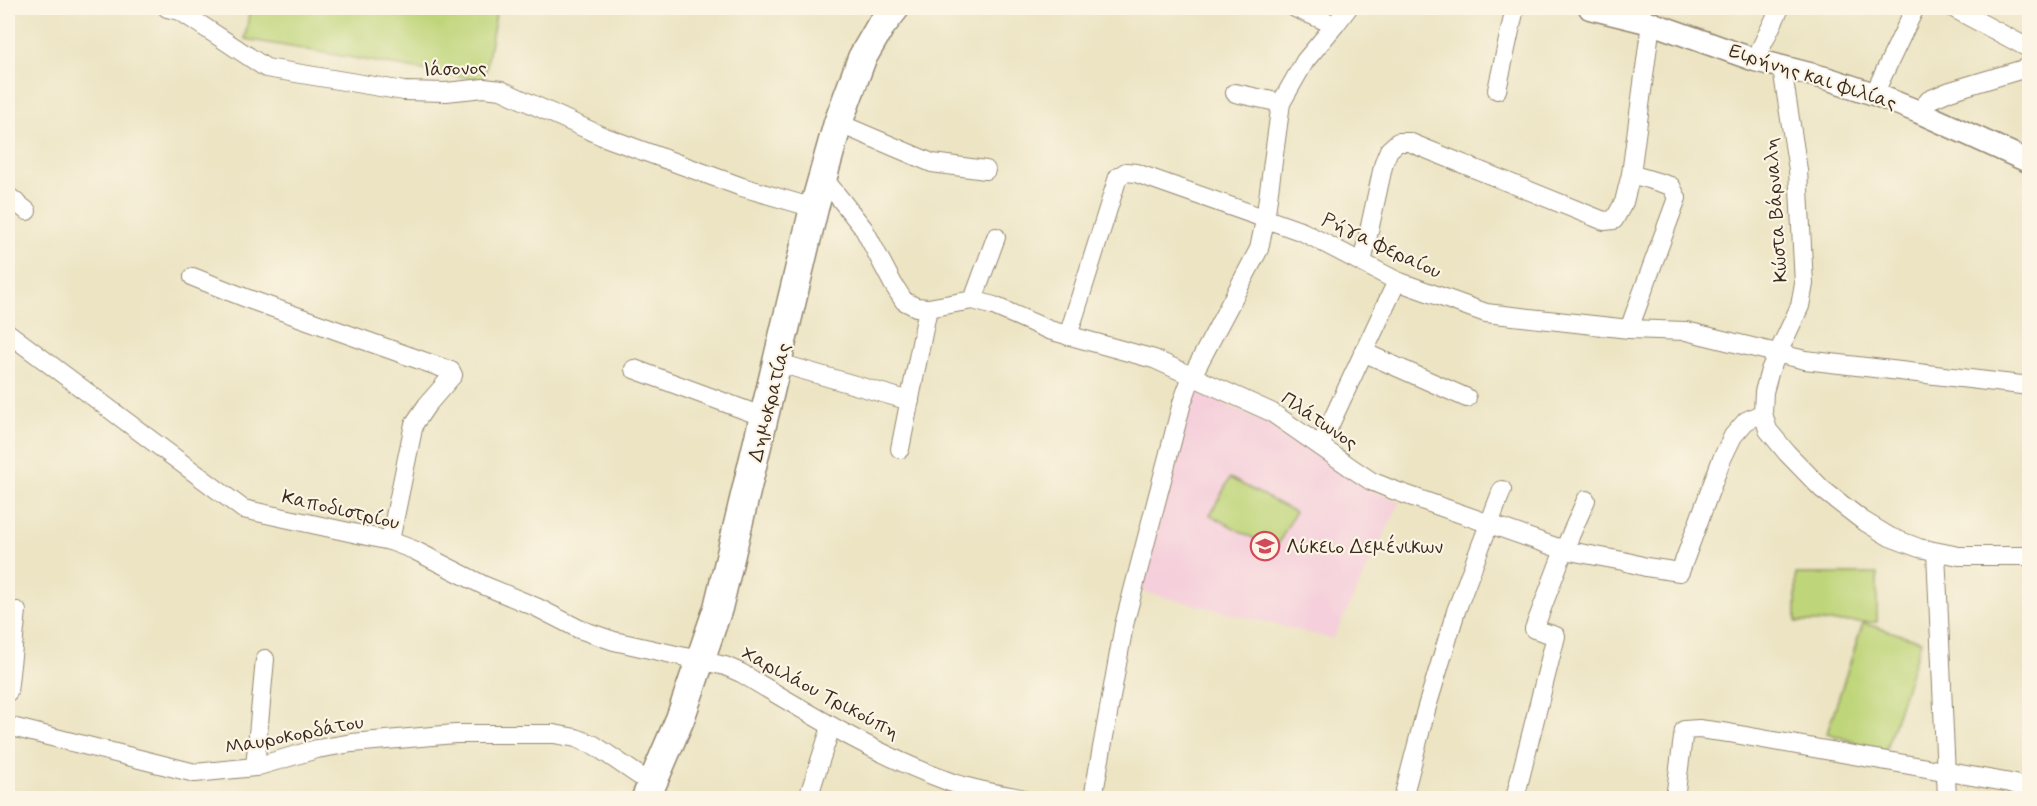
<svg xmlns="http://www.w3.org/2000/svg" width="2037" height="806" viewBox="0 0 2037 806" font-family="Mynerve,sans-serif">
	<rect width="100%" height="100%" fill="#fcf5e5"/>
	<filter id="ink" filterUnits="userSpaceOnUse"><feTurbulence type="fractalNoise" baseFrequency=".0167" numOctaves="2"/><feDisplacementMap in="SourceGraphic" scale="12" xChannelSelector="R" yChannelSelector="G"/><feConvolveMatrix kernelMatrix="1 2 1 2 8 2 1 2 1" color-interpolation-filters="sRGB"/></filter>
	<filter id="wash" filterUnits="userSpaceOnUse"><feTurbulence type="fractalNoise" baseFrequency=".008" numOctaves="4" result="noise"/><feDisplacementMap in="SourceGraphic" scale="24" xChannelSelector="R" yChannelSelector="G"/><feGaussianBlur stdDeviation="1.35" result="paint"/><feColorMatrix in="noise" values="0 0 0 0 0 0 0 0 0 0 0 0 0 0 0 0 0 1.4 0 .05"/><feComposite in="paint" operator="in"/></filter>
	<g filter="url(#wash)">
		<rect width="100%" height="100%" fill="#ece4c3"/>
		<path fill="#f5cfdb" d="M1193,390L1268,423L1368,489L1400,502L1333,639L1140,591Z"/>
		<g fill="#bfd57a" stroke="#7d804c" stroke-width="1.5">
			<path d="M250,8H497L484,81L245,39Z"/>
			<path d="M1230,478L1295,512L1275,550L1210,515Z"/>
			<rect x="1796" y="574" width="81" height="48"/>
			<path d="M1863,623L1921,641L1885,752L1827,733Z"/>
		</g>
	</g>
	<g filter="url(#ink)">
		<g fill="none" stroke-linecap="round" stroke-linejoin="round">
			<g stroke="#948770" stroke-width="20">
				<g id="minor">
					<path d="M167,8L180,11L266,68L404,91L446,92L484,88L501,90L602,136L742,187L814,208"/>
					<path d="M1295,8L1335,25"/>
					<path d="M1953,8L2030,49"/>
					<path d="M1755,60L1780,8"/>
					<path d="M1782,68L1798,170L1804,284L1800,306L1770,370L1764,392L1763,413L1768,430L1787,453L1822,489L1862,520L1890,537L1919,548L1959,556H2030"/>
					<path d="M1497,90L1515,8"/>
					<path d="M1235,93L1281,103"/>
					<path d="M1874,94L1915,8"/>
					<path d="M1919,112L1929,100L1950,91L2030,67"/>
					<path d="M838,123L932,163L986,170"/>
					<path d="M822,176L864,229L893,284L904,301L916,307L928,308L973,300L994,306L1049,330L1154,359L1271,412L1353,469L1371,481L1393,490L1564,550L1623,561L1646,567L1680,572L1721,461L1733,436L1746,421L1763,413"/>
					<path d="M8,196L27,211"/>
					<path d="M1362,263L1384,162L1389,150L1398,142H1409L1421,147L1604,221L1614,220L1624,202L1631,174L1651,23"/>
					<path d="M193,277L251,300L451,371L453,375L427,405L414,424L390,541"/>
					<path d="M973,300L996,237"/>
					<path d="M1629,329L1677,198L1671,186L1631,174"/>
					<path d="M8,333L243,509L390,541L414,550L483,585L536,607L579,629L614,641L725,666L741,673C808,713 876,755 950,782C973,790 997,794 1021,798"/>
					<path d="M1068,336L1118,177L1126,172L1136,173L1303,232L1397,281L1486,313L1629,329L1686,331L1805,360L2030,386"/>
					<path d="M1363,352L1467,398"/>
					<path d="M779,363L910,401"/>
					<path d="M634,369L764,417"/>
					<path d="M1320,446L1397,281"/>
					<path d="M900,449L928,308"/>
					<path d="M1936,552L1947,798"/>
					<path d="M8,692L17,611"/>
					<path d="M8,726L195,773L255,767L317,749L352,743L455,734H554L576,738L594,745L653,785"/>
					<path d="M255,767L265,659"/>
					<path d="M808,798L831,727"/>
					<path d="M1093,798L1124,625L1182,403L1192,376L1259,249L1265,220L1281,103L1305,61L1335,25L1348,8"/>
					<path d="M1403,798L1426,710L1456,611L1502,490"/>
					<path d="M1515,798L1556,636L1534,629L1564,550L1586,500"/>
					<path d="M1675,798L1684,730L1699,729L1729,733L2011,783L2025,788L2030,793"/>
				</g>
			</g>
			<g stroke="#948770" stroke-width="25">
				<path id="tertiary" d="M1590,8L1651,23L1755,60L1829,79L1874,94L1919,112L2030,162"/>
			</g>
			<g stroke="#948770" stroke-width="31">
				<path id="primary" d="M646,798L680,719L718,608L814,208L838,123L862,58L880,27L895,8"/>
			</g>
			<use href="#minor" stroke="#fff" stroke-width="18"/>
			<use href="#tertiary" stroke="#fff" stroke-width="22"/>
			<use href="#primary" stroke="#fff" stroke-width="28"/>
		</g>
	</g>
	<defs>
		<g id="school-ring" transform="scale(1.5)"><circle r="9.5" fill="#fcf5e5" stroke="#d1495b" stroke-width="1.5"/><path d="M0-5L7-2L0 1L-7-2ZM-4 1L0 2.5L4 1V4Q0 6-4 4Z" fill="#d1495b"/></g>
	</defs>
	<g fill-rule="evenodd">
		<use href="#school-ring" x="1265" y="546"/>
	</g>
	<g text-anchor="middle" stroke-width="4.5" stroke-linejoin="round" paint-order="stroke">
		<g font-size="20" fill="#3b2a1e" stroke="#fcf5e5">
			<text transform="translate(455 68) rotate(-2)" y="7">Ιάσονος</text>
			<text transform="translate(1813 76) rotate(18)" y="7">Ειρήνης και Φιλίας</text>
			<text transform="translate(1775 210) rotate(-94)" y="7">Κώστα Βάρναλη</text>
			<text transform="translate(1382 245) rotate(25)" y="7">Ρήγα Φεραίου</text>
			<text transform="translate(769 402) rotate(-76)" y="7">Δημοκρατίας</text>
			<text transform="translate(1320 420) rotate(34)" y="7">Πλάτωνος</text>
			<text transform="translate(341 509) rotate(13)" y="7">Καποδιστρίου</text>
			<text transform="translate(821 692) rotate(28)" y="7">Χαριλάου Τρικούπη</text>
			<text transform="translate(294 734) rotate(-11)" y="7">Μαυροκορδάτου</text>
		</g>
		<g font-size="20" fill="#3b2a1e" stroke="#fcf5e5" text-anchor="start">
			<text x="1286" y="553">Λύκειο Δεμένικων</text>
		</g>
	</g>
	<rect width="2037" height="806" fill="none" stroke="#fcf5e5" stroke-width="30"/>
</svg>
